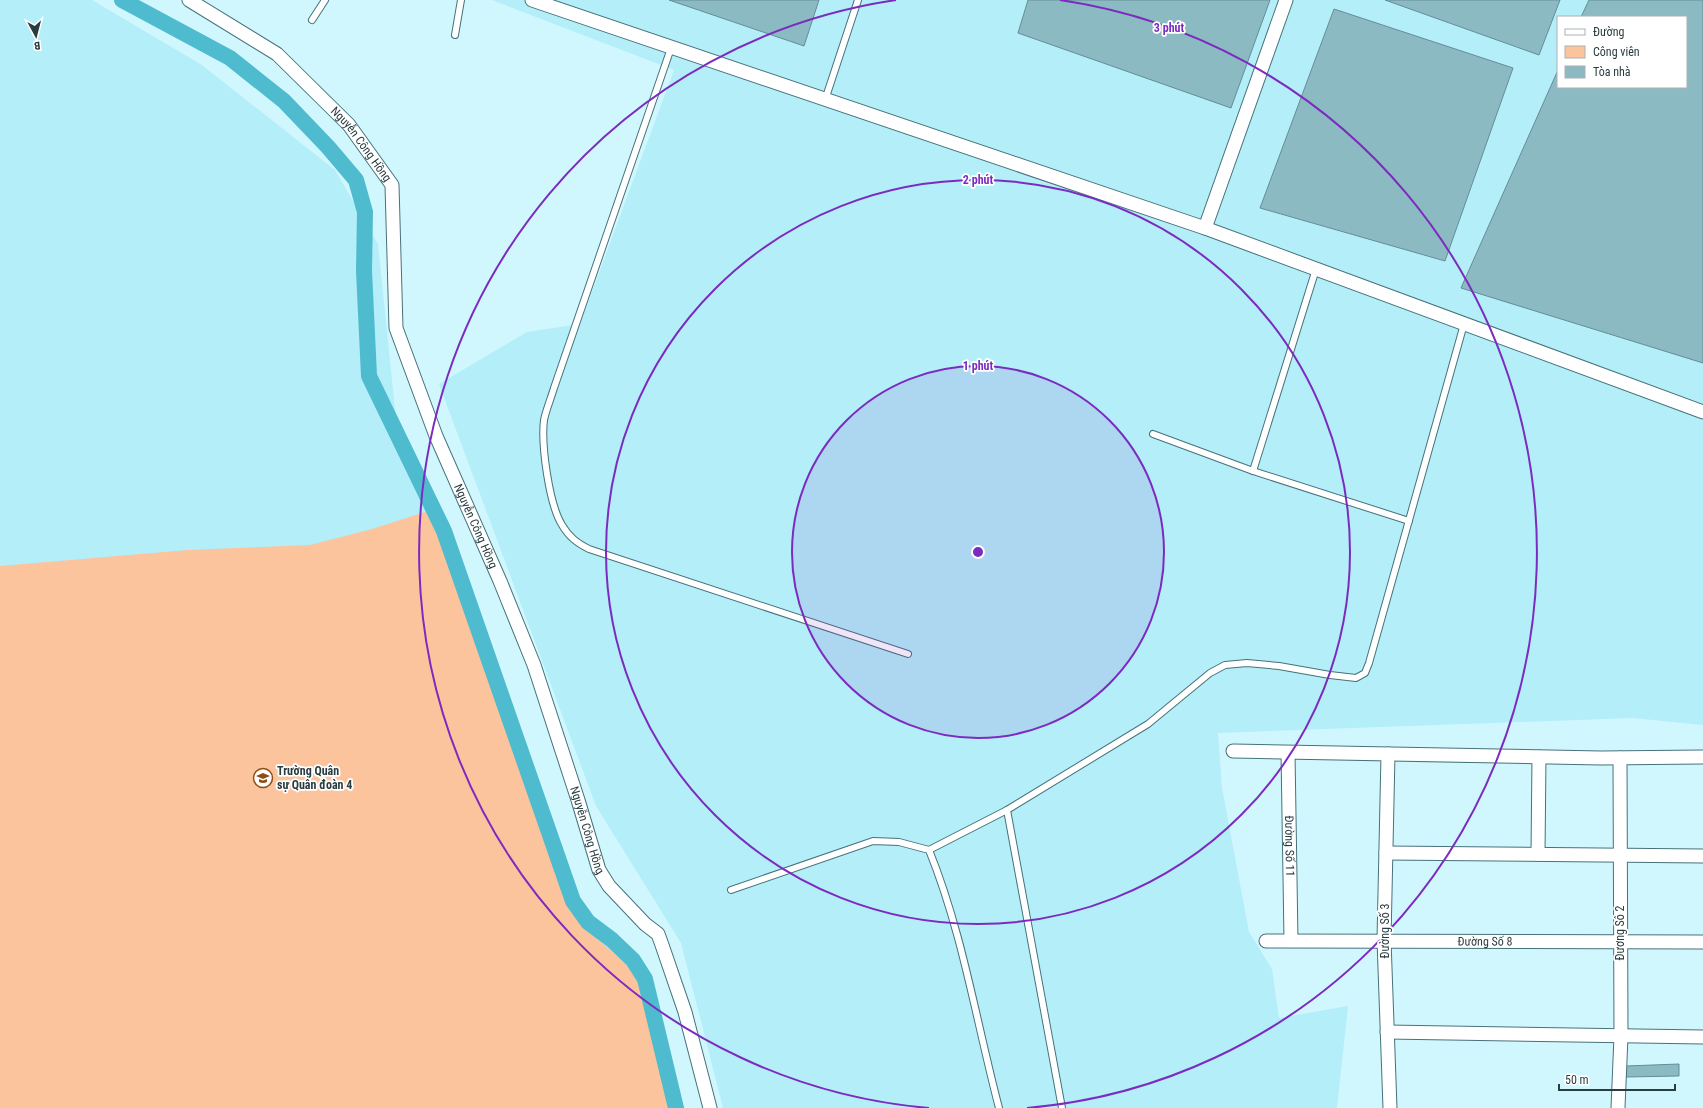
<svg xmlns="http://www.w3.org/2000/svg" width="1703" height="1108" viewBox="0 0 1703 1108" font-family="'Roboto Condensed',sans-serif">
	<rect width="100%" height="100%" fill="#d1f7fe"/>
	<g fill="#b4eef9" fill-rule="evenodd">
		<path d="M0,0H92L202,65L335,170L378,244L400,458L428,511L473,622L570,907L576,916L590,933L613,951L625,964L635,975L640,987L649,1015L671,1108H0Z"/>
		<path d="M492,0H1703V725L1633,718L1218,733L1222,788L1249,932L1272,969L1279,1018L1348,1006L1337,1108H723L681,943L596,806L439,384L527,332L580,324L674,70ZM1558,17H1686V87H1558Z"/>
	</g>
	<path fill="#fcc49d" d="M428,511L473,622L570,907C576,917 582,926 590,933C605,947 624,958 635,975C645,992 649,1014 653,1033C659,1058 665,1083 671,1108H0V566L188,550L310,545L372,529Z"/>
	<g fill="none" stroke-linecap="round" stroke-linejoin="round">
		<path stroke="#4fbbce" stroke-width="16" d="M122,0L230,58L284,101L328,147L356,180L365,212L364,271L369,376L444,531L573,901L588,922L612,940L633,960L645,979L676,1108"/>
	</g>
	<g fill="#8cbac2" stroke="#628e97">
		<path d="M669,0H819L804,46Z"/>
		<path d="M1028,0H1270L1231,108L1018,33Z"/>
		<path d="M1385,0H1560L1539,55Z"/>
		<path d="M1589,0H1703V363L1461,288L1558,70V87H1686V17H1581Z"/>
		<path d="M1334,9L1513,68L1445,261L1260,208Z"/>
		<path d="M1679,1064V1076L1626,1077V1066Z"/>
	</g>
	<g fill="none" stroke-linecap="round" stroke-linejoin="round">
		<g stroke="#46727a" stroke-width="8">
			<g id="service">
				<path d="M312,20L325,0"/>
				<path d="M455,35L461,0"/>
				<path d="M671,48L554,388C551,398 546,410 544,420C541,445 549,504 562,525C569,537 577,543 589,549L908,654"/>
				<path d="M825,100L858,0"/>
				<path d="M1153,434L1253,471L1409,521"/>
				<path d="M1253,471L1316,269"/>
				<path d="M1007,810L1062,1108"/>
				<path d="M929,850L1007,810L1148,724L1210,673L1225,665L1247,663L1279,666L1330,675L1356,678L1365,673L1369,663L1464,324"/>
				<path d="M731,890L873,841L899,842L929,850C963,934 976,1021 999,1108"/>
			</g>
		</g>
		<g stroke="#46727a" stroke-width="15">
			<g id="minor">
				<path id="s1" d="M189,0L277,54L349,125L392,185L396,328L436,436L500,581L534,665L578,800L599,870L609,886L645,924L658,934L662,945L685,1012L710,1108"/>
				<path d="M532,0L1205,228L1703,412"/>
				<path d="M1205,228L1286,0"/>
				<path d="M1233,751L1601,758L1703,757"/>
				<path id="s2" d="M1288,753L1291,940"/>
				<path d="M1388,754L1384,940L1390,1108"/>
				<path d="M1386,853L1703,856"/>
				<path d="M1538,854L1539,757"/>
				<path id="s3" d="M1266,941L1703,942"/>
				<path d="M1387,1032L1703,1037"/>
				<path d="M1618,1108L1621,1036L1620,758"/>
			</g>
		</g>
		<use href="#service" stroke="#fff" stroke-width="6"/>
		<use href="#minor" stroke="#fff" stroke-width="13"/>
	</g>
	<circle cx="978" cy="552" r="186" fill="#7b2cbf" fill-opacity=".12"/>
	<g fill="none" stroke="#7b2cbf" stroke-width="2">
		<circle cx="978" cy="552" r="186"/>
		<circle cx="978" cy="552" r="372"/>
		<path d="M929 1108A558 558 0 0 1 896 0M1060 0A558 558 0 0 1 1027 1108"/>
	</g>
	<defs>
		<g id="school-ring" transform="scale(1)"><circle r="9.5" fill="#fff" stroke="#8e4e16" stroke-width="1.5"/><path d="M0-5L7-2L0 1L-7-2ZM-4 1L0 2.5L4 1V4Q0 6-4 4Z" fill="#8e4e16"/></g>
	</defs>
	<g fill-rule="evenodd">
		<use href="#school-ring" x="263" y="778"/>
	</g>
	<g text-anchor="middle" stroke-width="3.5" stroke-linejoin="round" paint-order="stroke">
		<g font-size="12" fill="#293c40" stroke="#fff">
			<text dy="4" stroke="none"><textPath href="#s1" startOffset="227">Nguyễn Công Hồng</textPath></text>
			<text dy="4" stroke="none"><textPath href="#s1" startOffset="635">Nguyễn Công Hồng</textPath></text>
			<text dy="4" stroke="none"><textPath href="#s1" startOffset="959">Nguyễn Công Hồng</textPath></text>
			<text dy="4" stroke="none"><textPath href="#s2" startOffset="93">Đường Số 11</textPath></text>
			<text transform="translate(1385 931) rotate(-90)" y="4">Đường Số 3</text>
			<text transform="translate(1620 933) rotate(-90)" y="4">Đương Sô 2</text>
			<text dy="4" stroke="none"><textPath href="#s3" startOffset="219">Đường Số 8</textPath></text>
		</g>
		<g font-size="12" font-weight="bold" fill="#293c40" stroke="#fff" text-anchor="start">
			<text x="277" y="775">Trường Quân<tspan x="277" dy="14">sự Quân đoàn 4</tspan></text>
		</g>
	</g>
	<circle cx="978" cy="552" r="6" fill="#7b2cbf" stroke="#fff" stroke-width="2"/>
	<g font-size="12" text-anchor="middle" font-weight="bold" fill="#7b2cbf" stroke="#fff" stroke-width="3.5" stroke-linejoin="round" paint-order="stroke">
		<text x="1169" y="32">3 phút</text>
		<text x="978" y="184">2 phút</text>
		<text x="978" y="370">1 phút</text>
	</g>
	<rect x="1557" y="16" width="130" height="72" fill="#ffffff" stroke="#a9b1b3"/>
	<rect x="1565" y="29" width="20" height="6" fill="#ffffff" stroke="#a9b1b3"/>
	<text x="1593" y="36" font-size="12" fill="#293c40">Đường</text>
	<rect x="1565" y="46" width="20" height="12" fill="#fcc49d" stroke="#a9b1b3"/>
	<text x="1593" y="56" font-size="12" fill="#293c40">Công viên</text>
	<rect x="1565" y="66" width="20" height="12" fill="#8cbac2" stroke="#a9b1b3"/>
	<text x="1593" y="76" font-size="12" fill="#293c40">Tòa nhà</text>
	<g transform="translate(36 36) rotate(173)" stroke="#ffffff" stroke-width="3" paint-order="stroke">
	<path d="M0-3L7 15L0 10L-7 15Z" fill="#293c40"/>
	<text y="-6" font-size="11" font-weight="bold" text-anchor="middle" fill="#293c40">B</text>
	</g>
	<path d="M1559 1084v6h116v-6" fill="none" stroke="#293c40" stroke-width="2"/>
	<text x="1565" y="1084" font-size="12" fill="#293c40" stroke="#ffffff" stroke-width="3" paint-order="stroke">50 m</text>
</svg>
